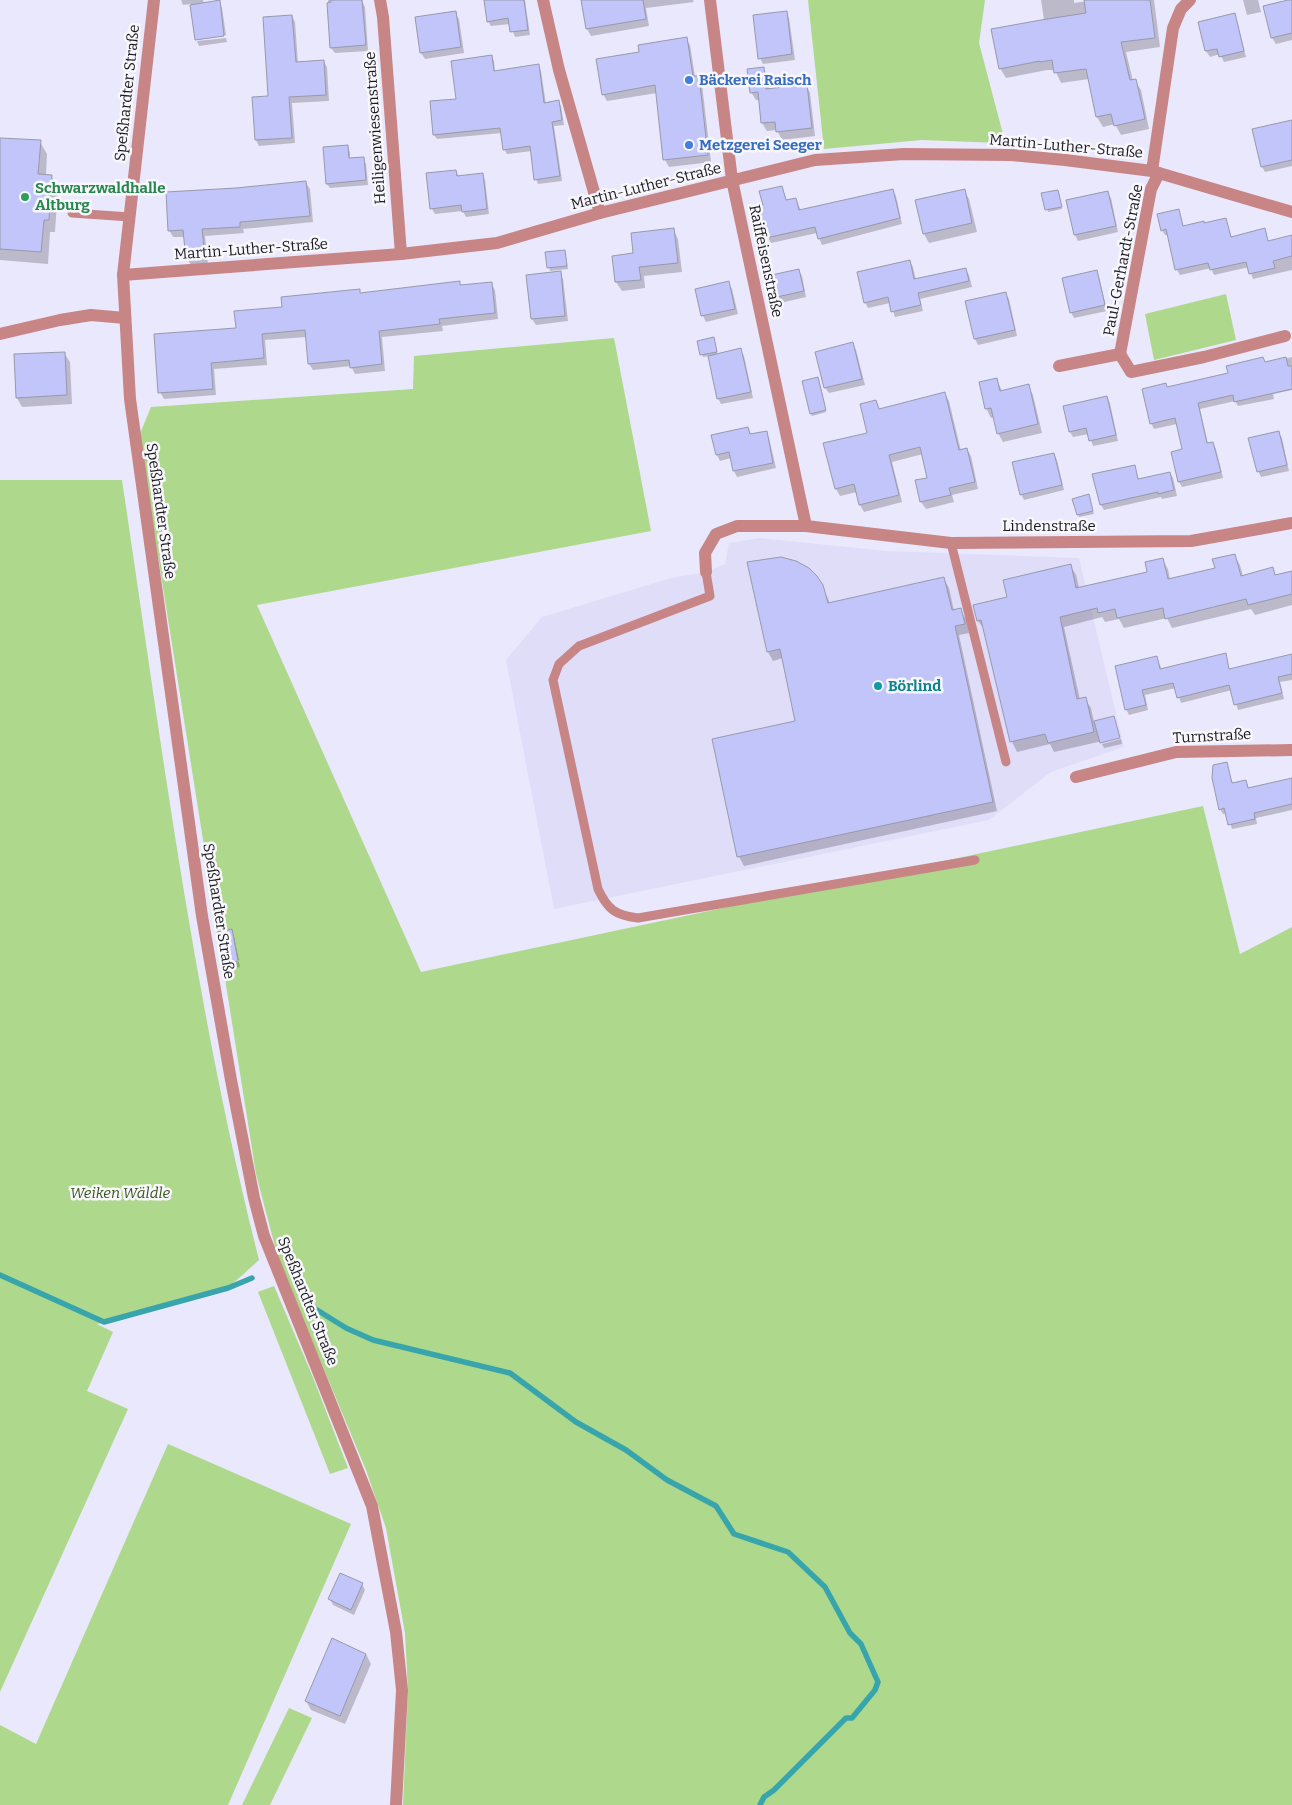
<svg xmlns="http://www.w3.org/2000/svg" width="1292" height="1805" viewBox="0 0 1292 1805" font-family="Bitter,serif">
	<rect width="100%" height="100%" fill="#eae8fd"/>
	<path fill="#e0ddf9" d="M760,538L886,551L1079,558L1124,747L1051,772L989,820L554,909L506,660L542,617L671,578L706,572L725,564L729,543Z"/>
	<g fill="#aed88b">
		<path d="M808,0H985L979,43L1004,138L1000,143L922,140L824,149Z"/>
		<path d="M1226,294L1236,340L1154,360L1145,314Z"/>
		<path d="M614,338L651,531L257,605L421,972L1203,806L1240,954L1292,927V1805H403L408,1690L405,1633L386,1528L366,1470L279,1262L256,1174L139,436L151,407L413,389L414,356Z"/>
		<path d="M0,480H122C161,741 194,1004 259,1260L228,1288L97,1324L113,1332L87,1391L128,1409L0,1692Z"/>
		<path d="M274,1286L312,1375L348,1468L330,1474L258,1292Z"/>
		<path d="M168,1444L351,1524L228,1805H0V1725L36,1744Z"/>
		<path d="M289,1708L312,1718L270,1805H242Z"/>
	</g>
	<g fill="#0003">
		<path d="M181,0H203L204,4L219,2L222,8L226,35L196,39V41L191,4L183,5Z"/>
		<path d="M328,0L362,1L365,7L368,51L335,53L331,48Z"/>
		<path d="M485,0H525L530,35L515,37L510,24L491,26L488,21Z"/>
		<path d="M582,0H693L694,2L646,8L649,26L591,36L587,29Z"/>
		<path d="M1041,0H1074V3L1096,0H1154L1160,47L1126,52L1133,81H1135L1141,90L1149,129L1121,135L1115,124L1103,127L1097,117L1089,79L1061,83L1055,70H1047L1006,78L1000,68L1044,20Z"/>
		<path d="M1243,0H1258L1261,12L1247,15Z"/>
		<path d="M1292,0V40L1276,44L1272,38L1265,7Z"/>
		<path d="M786,12L789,18L795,60L763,64L760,58Z"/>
		<path d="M455,13L459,19L464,53L425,59L421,53L416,18Z"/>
		<path d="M1234,15L1237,21L1246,57L1224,62L1220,54L1210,57L1206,51L1200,23Z"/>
		<path d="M292,16L295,22L298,63L324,62L327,67L329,101L292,103L295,143L259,146L256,140L270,97Z"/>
		<path d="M226,38L227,42L199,46L197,41Z"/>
		<path d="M686,38L690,45L695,77H698L702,84L711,162L669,167L665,160L657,93L607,101L603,94L641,53Z"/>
		<path d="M491,56L494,61L495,73L538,66L541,71L546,104L558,102L561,106L564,125L554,126L562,181L538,184L536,179L532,151L507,154L504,149L502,133L437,139L434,135L457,100Z"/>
		<path d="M763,68L768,76L769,90L806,85L810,93L815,136L782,140L777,130L767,131L762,123L760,100H756L751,92Z"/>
		<path d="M1292,122V166L1265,172L1262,167Z"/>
		<path d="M0,139L40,142L47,154L46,175L51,176L58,188L55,232H50L48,264L0,260Z"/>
		<path d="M347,147L350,152V160L363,159L366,164L368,185L330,188L327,184Z"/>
		<path d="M456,171L459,177L482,174L485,180L489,214L466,217L463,211L435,214L432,209Z"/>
		<path d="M306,183L310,189L313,222L243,229L244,233L205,236L208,265L192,267L188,260L185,237H173L169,230L237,189Z"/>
		<path d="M782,187L787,201L796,199L801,211L892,190L896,196L902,224L822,245L817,233L771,243L768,237L764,206Z"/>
		<path d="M964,190L969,199L977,232L929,243L924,234Z"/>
		<path d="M1107,192L1111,198L1118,232L1078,241L1075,235L1068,201Z"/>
		<path d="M1043,194H1059L1062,209L1048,212Z"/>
		<path d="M1178,210L1184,227L1205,224L1225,219L1232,238L1264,230L1269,242L1292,239V270L1253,279L1249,267L1214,275L1211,268L1180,275L1177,270L1168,235H1165L1162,230Z"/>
		<path d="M673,229L678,239L682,272L644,276L645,288L622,291L616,282L613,257L634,255Z"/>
		<path d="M565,251L568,269L550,271L547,253Z"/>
		<path d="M910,262L913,267L916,280L966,270L969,275L972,287L920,299L923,311L895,317L890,303L868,308L865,302Z"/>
		<path d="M798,270L802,276L806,297L776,304L773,298L768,277Z"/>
		<path d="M1096,271L1099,277L1107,311L1074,318L1071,312Z"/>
		<path d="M560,273L563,279L568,321L536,325L532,319L528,276Z"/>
		<path d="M459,282L461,286L491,283L495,290L498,319L442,326L443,331L382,337L385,371L355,374L351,366L313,370L309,364L307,337L265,340L267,365L214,369L216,395L164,399L160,392L237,329L283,308L359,290L361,294Z"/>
		<path d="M728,283L732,289L738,314L706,322L703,316L697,290Z"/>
		<path d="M1005,293L1009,299L1017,336L978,345L975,339L967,302Z"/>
		<path d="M713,338L718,355L740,350L744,356L753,398L721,404L718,398L709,356L703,357L698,342Z"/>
		<path d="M853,344L856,350L865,385L829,393L825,388Z"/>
		<path d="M64,353L70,362L72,404L22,407L17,398Z"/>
		<path d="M1292,357V390L1273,394L1274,399L1238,406L1235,401L1200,409L1208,444L1213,443L1216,449L1223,478L1182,487L1179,482L1172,453L1183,450L1177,424L1154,429L1151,423L1168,388Z"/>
		<path d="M819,380L826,412L812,416L811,414Z"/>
		<path d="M997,380L1002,391L1028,386L1033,395L1042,433L1003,442L998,433L994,417L991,418L986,408Z"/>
		<path d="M945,394L949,401L961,451L967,449L971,456L978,489L952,495L954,502L926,509L921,502L917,481L928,478L923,454L892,462L902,502L864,512L860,505L857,492L840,496L836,489L869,434L876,401L880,410Z"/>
		<path d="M1107,397L1110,403L1118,441L1093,446L1089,434L1073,437L1070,432Z"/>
		<path d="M748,428L751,434L766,432L769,438L776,468L737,477L734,471L731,458L720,461L717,455L713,436Z"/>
		<path d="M1278,432L1282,438L1289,471L1261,477L1258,471Z"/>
		<path d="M1054,454L1057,460L1064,490L1024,500L1021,494Z"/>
		<path d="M1134,466L1139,480L1170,473L1173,478L1177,496L1162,499L1161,497L1104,510L1101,505L1094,475Z"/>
		<path d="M1089,498L1094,514L1079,517L1074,500Z"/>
		<path d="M1234,555L1240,565L1243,576L1272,569L1276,576L1292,572V605L1255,615L1251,609L1172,628L1167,618L1124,628L1119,619L1105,622L1102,617L1064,627L1080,700L1085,699L1091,708L1094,722L1114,717L1120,737L1054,752L1050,744L1017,752L1012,742L985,630L978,621L1009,598L1070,565L1076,575L1079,588L1149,573L1162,559L1168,569L1170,579L1216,568Z"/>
		<path d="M816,576L827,596L830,604L944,579L949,588L954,611L960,610L966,619L969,633L959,635L997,811L744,866L739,857L713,740L797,722L783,658L773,661L768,652Z"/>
		<path d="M1225,655L1230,670L1292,660V680L1280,682L1284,699L1238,710L1232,690L1181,703L1176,688L1145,695L1148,710L1129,715L1126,709L1157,658L1162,670Z"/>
		<path d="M1121,739L1122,744L1104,748L1102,744Z"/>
		<path d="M1226,763L1233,784L1246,781L1249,789L1292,779V810L1256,818L1257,824L1232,829L1227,813L1223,814L1220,809Z"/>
		<path d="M231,931L234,936L239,960L225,962Z"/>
		<path d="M239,962L240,967L228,969L225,965Z"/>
		<path d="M362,1584L365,1590L354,1615L333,1605L330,1599Z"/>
		<path d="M366,1654L371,1664L345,1724L311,1710L306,1701Z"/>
	</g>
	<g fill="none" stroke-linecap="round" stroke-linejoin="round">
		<g stroke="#38a5ac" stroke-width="5.5">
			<path d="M0,1275L104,1322L228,1288L252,1278"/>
			<path d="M309,1305L346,1328L373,1340L510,1373L576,1422L626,1450L667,1480L716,1506L734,1534L788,1552L825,1587L850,1633L861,1644L878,1682L875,1690L852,1718H846L774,1790L764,1797L760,1805"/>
		</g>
	</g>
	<g fill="#c2c5f9" stroke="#9799ac">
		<path d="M220,0L224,36L195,40L190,5Z"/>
		<path d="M331,0H362L366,45L330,48L327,3L331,2Z"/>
		<path d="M484,0H524L528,30L510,32L508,18L487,22Z"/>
		<path d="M581,0H643L646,19L586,29Z"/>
		<path d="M1084,0H1150L1155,38L1121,42L1130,80L1136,79L1145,119L1114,126L1111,114L1096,117L1086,69L1054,73L1052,60L1040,62V61L999,69L991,29L1041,20L1086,13Z"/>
		<path d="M1288,0H1292V33L1271,38L1263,6Z"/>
		<path d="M456,11L461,47L420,53L415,17Z"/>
		<path d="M787,11L792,54L758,59L753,15Z"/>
		<path d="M1235,13L1244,51L1219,57L1217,49L1205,51L1198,22Z"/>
		<path d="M292,15L296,62L324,60L326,95L289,97L292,138L255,140L252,97L268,96L263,17Z"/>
		<path d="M687,37L693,76H699L708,155L663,160L655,85L602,95L596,59L639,52L638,45Z"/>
		<path d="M492,55L494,71L539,64L544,103L559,100L562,120L552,122L560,176L534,180L530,146L503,150L500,128L433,135L430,101L456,99L451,61Z"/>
		<path d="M764,67L766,89L807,84L812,128L776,132L775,122L761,123L758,92L750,93L747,69Z"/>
		<path d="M1292,120V160L1261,167L1252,129Z"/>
		<path d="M0,138L41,140L38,174L52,175L49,220H44L41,252L0,249Z"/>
		<path d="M348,145L349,158L364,157L366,180L326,184L323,147Z"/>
		<path d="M456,170L457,176L483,173L487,209L462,212L461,205L430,209L426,173Z"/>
		<path d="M306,181L310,216L240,222V227L202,229L205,258L186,260L183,230L168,231L166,192L236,188Z"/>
		<path d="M782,186L786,200L796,198L799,210L893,189L900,218L818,239L815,227L766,238L759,206L763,205L759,191Z"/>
		<path d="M965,189L972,223L923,234L915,200Z"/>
		<path d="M1058,190L1062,207L1045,210L1041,193Z"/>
		<path d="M1108,191L1116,226L1074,235L1066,200Z"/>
		<path d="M1179,209L1183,226L1204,221V223L1226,218L1231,237L1265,228L1268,241L1292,235V256L1273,261L1275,268L1249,274L1246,262L1210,270L1208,263L1175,270L1166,229L1161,231L1157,214Z"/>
		<path d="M674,228L678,263L639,267L641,280L615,282L612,256L633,253L631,233Z"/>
		<path d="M565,250L567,266L547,268L545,252Z"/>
		<path d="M910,260L914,279L966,268L969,281L918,293L921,305L891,312L888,297L864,303L857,272Z"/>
		<path d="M799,269L804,291L772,298L767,276Z"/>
		<path d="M1097,270L1105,305L1070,313L1062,278Z"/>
		<path d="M561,271L565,316L531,319L526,275Z"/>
		<path d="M460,281V285L492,282L495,313L439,319L440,324L379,331L382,364L350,368L349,360L308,364L305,330L262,334L264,358L211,363L213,389L158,393L154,334L236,328L234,311L282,307L281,297L360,289V293Z"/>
		<path d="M729,281L735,309L701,316L695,289Z"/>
		<path d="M1006,292L1015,330L974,339L965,301Z"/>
		<path d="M714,337L717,352L700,355L697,341Z"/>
		<path d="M853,342L862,379L824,388L815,352Z"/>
		<path d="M741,348L751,392L717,399L708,356Z"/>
		<path d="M65,352L67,395L16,398L14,354Z"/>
		<path d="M1263,357L1265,362L1286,357L1288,366H1292V389L1234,402L1233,395L1198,403L1207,443L1213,442L1221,472L1178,482L1171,452L1182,449L1175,418L1150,424L1142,389L1166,383L1167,387L1228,373L1226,366Z"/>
		<path d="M818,377L826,410L810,414L802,381Z"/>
		<path d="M997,378L1000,391L1029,384L1038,424L997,434L991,408L985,409L979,382Z"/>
		<path d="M945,392L959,450L967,448L975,482L949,488L951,495L920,502L915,480L927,478L920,447L889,455L899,495L859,505L854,484L835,489L823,443L867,433L860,404L876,400L879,409Z"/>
		<path d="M1107,396L1116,435L1089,441L1086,428L1069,432L1063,406Z"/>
		<path d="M748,427L750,434L767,431L773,463L733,471L729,452L716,455L711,435Z"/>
		<path d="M1279,431L1287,465L1257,472L1248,438Z"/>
		<path d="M1054,453L1062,485L1020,495L1012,462Z"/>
		<path d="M1135,465L1138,479L1170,472L1174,490L1158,494V492L1100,505L1092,474Z"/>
		<path d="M1089,494L1093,511L1077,515L1072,499Z"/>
		<path d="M1235,554L1241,576L1273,567L1275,575L1292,571V594L1248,605L1246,599L1165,619L1163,608L1117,618L1115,609L1098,613L1097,608L1060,617L1077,699L1086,697L1094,732L1048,743L1045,734L1010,742L981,620L977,621L973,605L1007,597L1003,580L1071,564L1076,588L1147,572L1145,562L1163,558L1168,579L1215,568L1212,559Z"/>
		<path d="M781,557L796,561L809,568L817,576L823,585L828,603L944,577L952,610L961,608L965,624L955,626L993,802L737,857L712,739L795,721L780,649L767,652L747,562Z"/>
		<path d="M1226,653L1229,669L1292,654V674L1278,677L1282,693L1234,705L1229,685L1177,698L1173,683L1142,690L1146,705L1125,710L1115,666L1157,656L1160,669Z"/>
		<path d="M1114,716L1120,738L1100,743L1094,721Z"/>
		<path d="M1227,762L1232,783L1246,780L1248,788L1292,778V804L1254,813L1255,819L1228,825L1224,808L1219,810L1212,778L1213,765Z"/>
		<path d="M232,929L238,961L223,964L217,932Z"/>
		<path d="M340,1573L363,1583L351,1610L328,1599Z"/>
		<path d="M332,1638L366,1654L340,1716L305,1701Z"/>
	</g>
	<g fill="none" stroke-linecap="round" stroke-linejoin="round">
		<g stroke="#c78586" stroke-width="9">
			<path d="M72,213L130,217"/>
			<path d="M951,543L1006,762"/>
			<path d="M706,572L710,596L579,646L559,664L553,680L598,889C608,910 615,915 638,918L975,860"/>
		</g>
		<g stroke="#c78586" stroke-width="12">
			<path d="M154,0L123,275L130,399L202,916L231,1080L254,1198L264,1236L372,1506L396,1632L402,1690L396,1805"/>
			<path d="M380,0L383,17L401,254"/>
			<path d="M543,0L559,70L600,213"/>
			<path d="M710,0L732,180L806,526"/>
			<path d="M1152,171L1173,28L1181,9L1190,0"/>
			<path d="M123,275L401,254L497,243L600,213L815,160L904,154L1011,155L1065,160L1152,171L1292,212"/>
			<path d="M0,334L60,320L91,315L125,318"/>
			<path d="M1120,354L1151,189L1159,173"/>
			<path d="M1120,354L1131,372L1204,357L1285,336"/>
			<path d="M1059,366L1120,354"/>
			<path d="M706,572L705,553L716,534L737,526H806L951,543L1191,541L1292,523"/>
			<path d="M1076,777L1176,752L1292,750"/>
		</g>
	</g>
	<g fill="#3f7fe0" stroke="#f8f7fc" stroke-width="2">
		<circle cx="689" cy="80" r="5"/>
		<circle cx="689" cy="145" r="5"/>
	</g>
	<circle fill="#2e9e5b" stroke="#f8f7fc" stroke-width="2" cx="25" cy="197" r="5"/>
	<circle fill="#0f9aa8" stroke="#f8f7fc" stroke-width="2" cx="878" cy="686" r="5"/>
	<g text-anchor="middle" stroke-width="5" stroke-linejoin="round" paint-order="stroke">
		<g font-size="15" font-weight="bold" fill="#366cbe" stroke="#f8f7fc" text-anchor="start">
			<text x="699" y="85">Bäckerei Raisch</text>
			<text x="699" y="150">Metzgerei Seeger</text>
		</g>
		<g font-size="15" fill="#1c1b22" stroke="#f8f7fc">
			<text transform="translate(127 93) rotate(-84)" y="5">Speßhardter Straße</text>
			<text transform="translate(375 128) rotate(-94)" y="5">Heiligenwiesenstraße</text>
			<text transform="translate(1066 146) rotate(5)" y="5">Martin-Luther-Straße</text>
			<text transform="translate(646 186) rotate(-14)" y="5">Martin-Luther-Straße</text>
			<text transform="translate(251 249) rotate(-4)" y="5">Martin-Luther-Straße</text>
			<text transform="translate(1123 260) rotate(-79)" y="5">Paul-Gerhardt-Straße</text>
			<text transform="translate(766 261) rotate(78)" y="5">Raiffeisenstraße</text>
			<text transform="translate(161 511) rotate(82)" y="5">Speßhardter Straße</text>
			<text x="1049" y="531">Lindenstraße</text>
			<text transform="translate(1212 736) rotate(-3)" y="5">Turnstraße</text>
			<text transform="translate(219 911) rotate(81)" y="5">Speßhardter Straße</text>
			<text transform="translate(308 1301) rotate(68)" y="5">Speßhardter Straße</text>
		</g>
		<g font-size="15" font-weight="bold" fill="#27864d" stroke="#f8f7fc" text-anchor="start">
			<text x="35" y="193">Schwarzwaldhalle<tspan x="35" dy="17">Altburg</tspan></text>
		</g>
		<g font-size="15" font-weight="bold" fill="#0d838f" stroke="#f8f7fc" text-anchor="start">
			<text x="888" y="691">Börlind</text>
		</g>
		<g font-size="15" font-style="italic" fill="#38551b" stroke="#f8f7fc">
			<text x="120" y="1198">Weiken Wäldle</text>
		</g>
	</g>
</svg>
